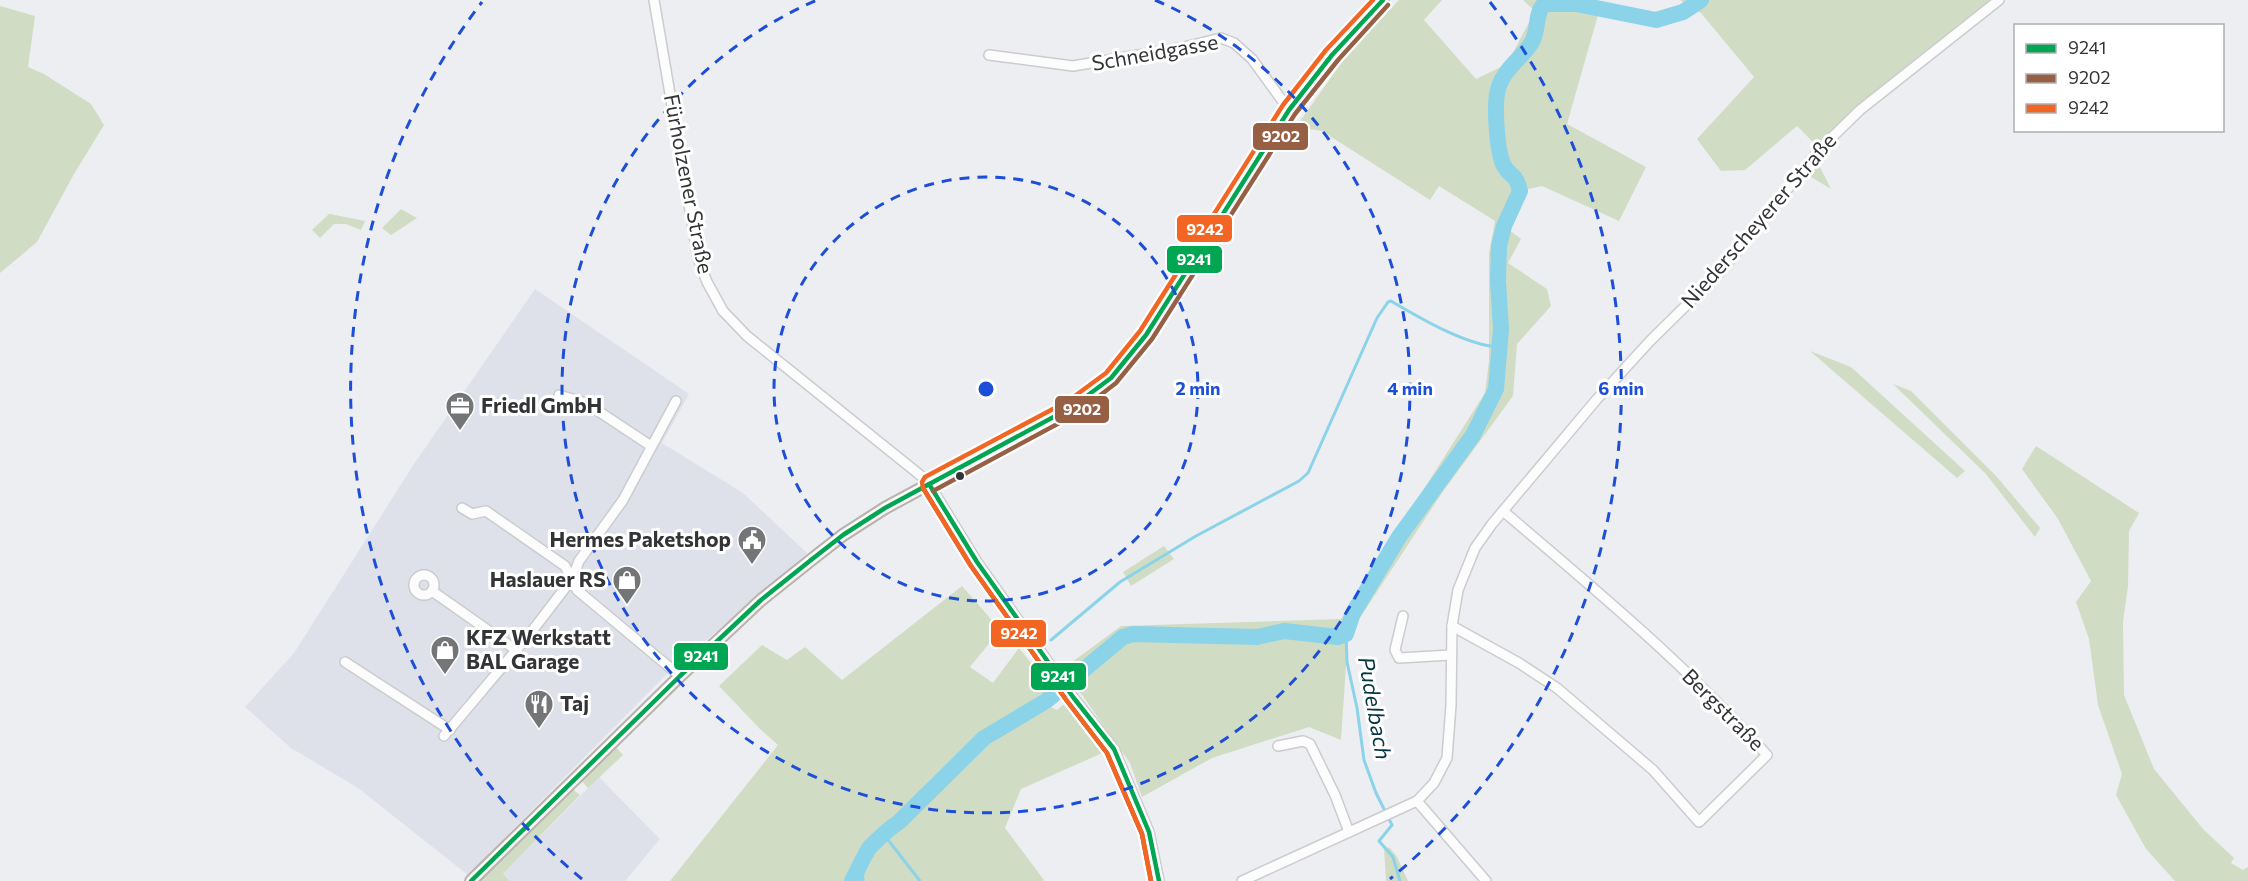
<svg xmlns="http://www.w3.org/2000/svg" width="2248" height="881" viewBox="0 0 2248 881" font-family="Commissioner,sans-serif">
	<rect width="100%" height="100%" fill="#edeef1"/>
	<g fill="#dfe1ea">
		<path d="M535,289L689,394L662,443L743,493L807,553L664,677L468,875L358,788L291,748L245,707L294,653L414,464Z"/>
		<path d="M599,777L660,839L625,881H510L503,874Z"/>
	</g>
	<g fill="#d1dcc5">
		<path d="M1399,0H1442L1424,20L1476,79L1507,64L1535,11L1523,0L1602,1L1567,124L1646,167L1619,221L1542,186L1520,191L1504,226L1521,239L1508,263L1547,289L1551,306L1517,344L1513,396L1442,493L1348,636L1341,740L1309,727L1212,758L1142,797L1130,763L1082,695L1060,671L1121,626L1341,619L1485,393L1489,360V253L1495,221L1439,186L1430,200L1322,131L1296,127L1349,52Z"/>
		<path d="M1680,0H1999L1860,110L1814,155L1831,189L1801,171L1820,149L1797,126L1745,170L1721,171L1697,139L1754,77L1701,13Z"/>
		<path d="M0,6L35,16L28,67L44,74L91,104L104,125L74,174L37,242L0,273Z"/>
		<path d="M401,209L417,218L391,235L382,228Z"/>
		<path d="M329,214H330L365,221L361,230L346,224H334L320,238L312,230Z"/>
		<path d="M1810,351L1851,367L1965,471L1957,478Z"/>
		<path d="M1893,384L1911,391L1997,477L2040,528L2035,537L1986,474Z"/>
		<path d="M2036,446L2139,513L2129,531L2128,586L2123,622L2124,695L2154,769L2203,829L2234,858L2231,863L2243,870L2248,867V881H2175L2146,849L2116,795L2122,774L2098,705L2089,639L2076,602L2091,581L2058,519L2022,469Z"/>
		<path d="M1164,546L1174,559L1131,586L1123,572Z"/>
		<path d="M962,586L1003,633L992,640L970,667L993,683L1019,648L1053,690L1019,713L987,731L878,834L844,881H670L778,745L760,729L719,686L762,645L787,660L805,647L842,680Z"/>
		<path d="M1069,700L1107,751L1021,789L1005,828L1044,880L1043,881H848C866,853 871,842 903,828L988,743L1048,706L1057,710Z"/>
		<path d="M616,747L623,755L588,788L580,779Z"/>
		<path d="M571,788L580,795L503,874L510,881H478Z"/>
		<path d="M1384,847L1390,848L1397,857L1408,881H1386Z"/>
	</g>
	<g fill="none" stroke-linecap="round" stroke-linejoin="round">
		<g stroke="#8bd3e8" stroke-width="3">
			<path d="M1346,634L1347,662L1357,708L1364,760L1376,793L1392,825L1379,841L1393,857L1400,881"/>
			<path d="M1051,640L1120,582L1196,536L1299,481L1308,473L1377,318L1388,302L1391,301C1420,318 1467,346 1500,347"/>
			<path d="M885,836L920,881"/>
			<path d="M862,864L863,881"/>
		</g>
		<path stroke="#8bd3e8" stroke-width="16" d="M852,881C857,872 865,853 870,847C877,840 891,827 899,822L984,738L1046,701L1123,637L1133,634L1257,637L1284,631L1338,637L1346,634L1353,613L1399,537L1473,435L1496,389L1501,329L1498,281L1499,246L1504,226L1520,191C1519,187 1517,181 1515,178C1510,173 1506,171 1503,164C1497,149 1493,102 1499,86C1505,68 1522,58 1532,42C1539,29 1535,13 1544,4H1576L1656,20L1683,12L1701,0"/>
		<g stroke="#cbccce" stroke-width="12">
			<g id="minor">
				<path d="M654,0L698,258L707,282L723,311L747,336L920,475L929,484L977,562L1073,697L1114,749L1149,832L1159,881"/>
				<path d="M989,55L1073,66L1180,48L1221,38L1234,43L1252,59L1289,110"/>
				<path d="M559,395L586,403L651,446"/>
				<path d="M462,508L472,514L486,511L565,566L577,590L680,676"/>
				<circle cx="424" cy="585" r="10"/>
				<path d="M432,591L516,650"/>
				<path d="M1403,616L1395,650L1399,658L1451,655"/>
				<path d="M1452,626L1519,663L1557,688L1653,770L1699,822L1767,755C1687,666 1594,588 1503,511"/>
				<path d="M345,662L450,730"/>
				<path d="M444,736L529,635L572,579L579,561L623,500L676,401"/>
				<path d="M1278,746L1303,741L1310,744L1335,795L1349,832"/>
				<path d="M1417,801L1486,881"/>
				<path d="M1242,881L1417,801L1434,783L1447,758L1451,705L1452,626L1458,590L1475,548L1492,524L1597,399L1650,341L1721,271L1820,149L1860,110L1999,0"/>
			</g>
		</g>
		<g stroke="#b8b1ac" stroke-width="14">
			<path id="major" d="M471,881L680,676L761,600L811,560L843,535L885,508L1072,407L1111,378L1146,335L1289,110L1332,55L1383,0"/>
		</g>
		<use href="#minor" stroke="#fcfcfd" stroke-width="9"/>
		<use href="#major" stroke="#efebe7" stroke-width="10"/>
		<g stroke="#fff" stroke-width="9">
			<g id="bus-1">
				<path d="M929,484L977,562L1073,697L1114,749L1149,832L1159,881"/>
				<path d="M471,881L680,676L761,600L811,560L843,535L885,508L1072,407L1111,378L1146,335L1289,110L1332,55L1383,0"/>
			</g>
		</g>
		<g stroke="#fff" stroke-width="9">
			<g id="bus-2">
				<path d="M923,488L971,566L1067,701L1107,753L1142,834L1151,881"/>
				<path d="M933,491L1076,414L1116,383L1152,339L1295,114L1338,60L1388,5"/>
			</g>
		</g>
		<g stroke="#fff" stroke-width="9">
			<path id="bus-3" d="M1151,881L1142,834L1107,753L1067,701L971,566L923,488L922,482L925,477L1068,401L1106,373L1140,331L1283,105L1326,50L1373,0"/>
		</g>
		<use href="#bus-1" stroke="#00a651" stroke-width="4.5"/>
		<use href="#bus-2" stroke="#975f44" stroke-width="4.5"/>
		<use href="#bus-3" stroke="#f26522" stroke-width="4.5"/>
	</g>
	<g fill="none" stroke="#1d4ed8" stroke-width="3" stroke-dasharray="10 8">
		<circle cx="986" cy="389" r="212"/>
		<path d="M1155 0A424 424 0 1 1 817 0"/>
		<path d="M582 879A635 635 0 0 1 482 2M1490 2A635 635 0 0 1 1390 879"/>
	</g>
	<defs>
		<g id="office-pin" transform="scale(1.5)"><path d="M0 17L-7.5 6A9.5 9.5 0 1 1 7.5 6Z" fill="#747577" stroke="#fff"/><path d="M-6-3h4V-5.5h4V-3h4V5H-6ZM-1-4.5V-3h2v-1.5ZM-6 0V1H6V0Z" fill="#fff"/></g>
		<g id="civic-pin" transform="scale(1.5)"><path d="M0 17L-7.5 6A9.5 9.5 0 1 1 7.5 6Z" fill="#747577" stroke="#fff"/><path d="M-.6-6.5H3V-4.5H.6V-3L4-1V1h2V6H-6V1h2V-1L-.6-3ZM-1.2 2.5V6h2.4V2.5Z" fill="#fff"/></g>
		<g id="shop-pin" transform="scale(1.5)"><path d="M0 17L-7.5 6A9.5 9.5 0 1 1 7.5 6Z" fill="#747577" stroke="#fff"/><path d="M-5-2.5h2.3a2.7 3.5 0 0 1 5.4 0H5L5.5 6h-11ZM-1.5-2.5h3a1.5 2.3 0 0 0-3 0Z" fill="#fff"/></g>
		<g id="restaurant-pin" transform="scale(1.5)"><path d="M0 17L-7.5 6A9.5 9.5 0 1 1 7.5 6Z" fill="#747577" stroke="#fff"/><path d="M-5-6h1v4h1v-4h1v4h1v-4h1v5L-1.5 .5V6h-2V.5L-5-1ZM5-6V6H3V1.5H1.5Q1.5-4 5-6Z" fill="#fff"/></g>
	</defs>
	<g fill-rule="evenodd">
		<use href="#office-pin" x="460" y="406"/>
		<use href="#civic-pin" x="752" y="540"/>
		<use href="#shop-pin" x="627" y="580"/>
		<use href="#shop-pin" x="445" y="650"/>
		<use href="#restaurant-pin" x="539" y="704"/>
	</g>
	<circle fill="#333436" stroke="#fff" stroke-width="2" cx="960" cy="476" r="5"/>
	<g text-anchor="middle" stroke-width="6" stroke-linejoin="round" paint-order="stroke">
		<g font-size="21" fill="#333436" stroke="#fff">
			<text transform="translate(1155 53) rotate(-10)" y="7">Schneidgasse</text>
			<text transform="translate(688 184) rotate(79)" y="7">Fürholzener Straße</text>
			<text transform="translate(1759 221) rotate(-49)" y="7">Niederscheyerer Straße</text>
			<text transform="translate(1723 710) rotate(45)" y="7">Bergstraße</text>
		</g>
		<g font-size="21" font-weight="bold" fill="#333436" stroke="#fff" text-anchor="start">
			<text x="481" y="413">Friedl GmbH</text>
			<text x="731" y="547" text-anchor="end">Hermes Paketshop</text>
			<text x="606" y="587" text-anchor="end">Haslauer RS</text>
			<text x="466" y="645">KFZ Werkstatt<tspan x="466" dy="24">BAL Garage</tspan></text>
			<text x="560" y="711">Taj</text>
		</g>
		<g font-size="22" font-style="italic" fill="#053743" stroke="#fff">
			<text transform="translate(1375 708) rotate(80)" y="8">Pudelbach</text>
		</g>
	</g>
	<circle cx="986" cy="389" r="9" fill="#1d4ed8" stroke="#fff" stroke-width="3"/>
	<g font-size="18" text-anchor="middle" font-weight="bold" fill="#1d4ed8" stroke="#fff" stroke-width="6" stroke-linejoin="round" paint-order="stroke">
		<text x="1198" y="395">2 min</text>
		<text x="1410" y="395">4 min</text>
		<text x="1621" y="395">6 min</text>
	</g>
	<g stroke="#fff" stroke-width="2">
		<rect x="1252" y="122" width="57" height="29" rx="6" fill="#975f44"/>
		<rect x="1176" y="214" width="57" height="29" rx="6" fill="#f26522"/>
		<rect x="1166" y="245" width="57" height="29" rx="6" fill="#00a651"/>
		<rect x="1054" y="395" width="56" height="29" rx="6" fill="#975f44"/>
		<rect x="990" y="619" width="57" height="29" rx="6" fill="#f26522"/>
		<rect x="673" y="642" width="56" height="29" rx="6" fill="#00a651"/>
		<rect x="1030" y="662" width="57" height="29" rx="6" fill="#00a651"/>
	</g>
	<g font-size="16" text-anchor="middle" font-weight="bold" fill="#fff">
		<text x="1281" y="142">9202</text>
		<text x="1205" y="235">9242</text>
		<text x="1194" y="265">9241</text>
		<text x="1082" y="415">9202</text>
		<text x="1019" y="639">9242</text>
		<text x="701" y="662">9241</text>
		<text x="1058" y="682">9241</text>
	</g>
	<rect x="2014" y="24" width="210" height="108" fill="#ffffff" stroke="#adaeaf" stroke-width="1.5"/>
	<rect x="2026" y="44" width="30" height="9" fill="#00a651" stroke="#adaeaf" stroke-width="1.5"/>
	<text x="2068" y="54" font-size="18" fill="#333436">9241</text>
	<rect x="2026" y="74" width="30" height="9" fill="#975f44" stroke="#adaeaf" stroke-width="1.5"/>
	<text x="2068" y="84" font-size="18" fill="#333436">9202</text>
	<rect x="2026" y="104" width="30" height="9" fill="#f26522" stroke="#adaeaf" stroke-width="1.5"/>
	<text x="2068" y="114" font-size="18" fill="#333436">9242</text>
</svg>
